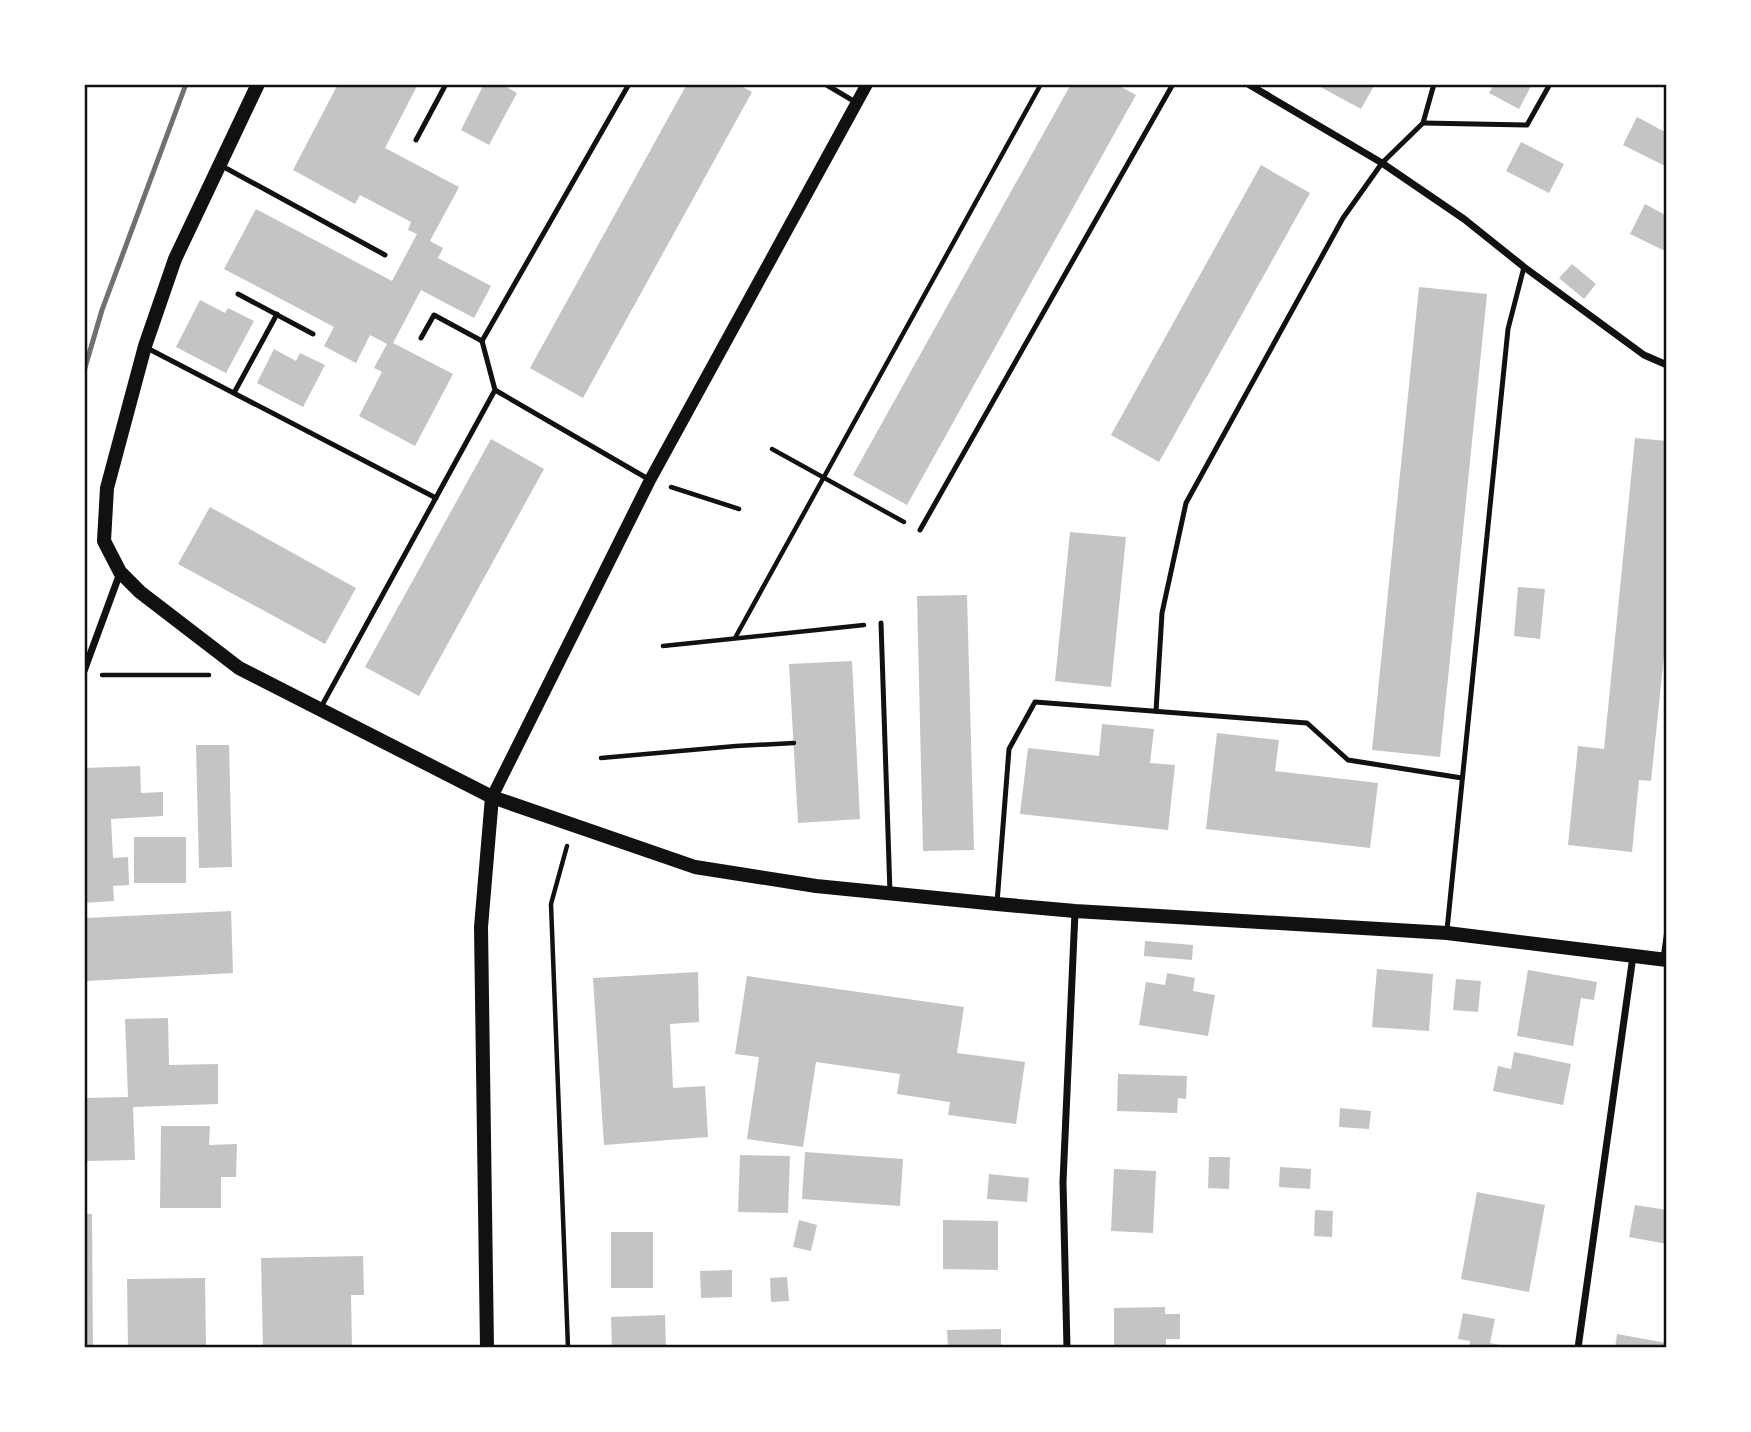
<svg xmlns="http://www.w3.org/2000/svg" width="1751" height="1432" viewBox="0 0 1751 1432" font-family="'Alegreya Sans',sans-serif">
	<rect width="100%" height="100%" fill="#fff"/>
	<g fill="#c4c4c4">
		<path d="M338,84H418L385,148L459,187L430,241L443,248L438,258L491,286L474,318L421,290L393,343L453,374L415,446L359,416L382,372L374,368L387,344L370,335L356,363L324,346L334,327L224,269L256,209L392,281L417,234L408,230L411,222L360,195L355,204L293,170Z"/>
		<path d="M484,84H501L517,93L489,145L461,130Z"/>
		<path d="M687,84H737L752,92L583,398L530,368Z"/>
		<path d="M1071,84H1116L1136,95L907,505L853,475Z"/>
		<path d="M1315,84H1375L1361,109Z"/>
		<path d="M1494,84H1532L1519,109L1489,93Z"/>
		<path d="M1637,117L1667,133V167L1623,145Z"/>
		<path d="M1521,142L1564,164L1549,193L1506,171Z"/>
		<path d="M1261,165L1310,193L1159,462L1111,435Z"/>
		<path d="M1645,204L1667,216V252L1630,234Z"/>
		<path d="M1572,264L1596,284L1584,299L1559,278Z"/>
		<path d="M1419,287L1487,294L1440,757L1372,750Z"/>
		<path d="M200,300L225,313L228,308L254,321L226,373L176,347Z"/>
		<path d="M274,349L296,361L300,353L325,365L303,407L257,383Z"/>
		<path d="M1635,438L1667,441V627L1651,781L1639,780L1632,852L1568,845L1578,746L1604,749Z"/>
		<path d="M491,439L544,469L419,696L365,667Z"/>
		<path d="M210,507L356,588L325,644L178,564Z"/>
		<path d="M1070,532L1126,537L1111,687L1055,681Z"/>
		<path d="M1518,587L1545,589L1540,639L1514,636Z"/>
		<path d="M967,595L974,850L923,851L917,596Z"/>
		<path d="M852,661L860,819L798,823L789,664Z"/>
		<path d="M1102,724L1154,729L1150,763L1175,765L1168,830L1020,814L1028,748L1099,756Z"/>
		<path d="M1217,733L1279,740L1275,771L1378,783L1370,848L1206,829Z"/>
		<path d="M196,745H229L232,867L199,868Z"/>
		<path d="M140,766L141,793L163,792V816L111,819L113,858L128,857L129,885L113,886L114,901L84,903V768Z"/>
		<rect x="134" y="837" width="52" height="46"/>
		<path d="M231,911L233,973L87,981L85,918Z"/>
		<path d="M1145,941L1193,945L1192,960L1144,956Z"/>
		<path d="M1377,969L1433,974L1429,1031L1372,1027Z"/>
		<path d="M1528,970L1597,982L1594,1000L1581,998L1573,1046L1517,1036Z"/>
		<path d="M698,972L699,1022L670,1024L673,1088L705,1086L708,1137L604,1145L593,978Z"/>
		<path d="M1167,973L1195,978L1193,991L1215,995L1208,1036L1139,1025L1146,982L1165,985Z"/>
		<path d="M747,976L964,1007L957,1053L1025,1062L1016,1124L948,1115L950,1102L897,1094L900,1074L816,1062L803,1147L747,1139L759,1057L735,1054Z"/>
		<path d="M1456,979L1481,981L1478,1012L1453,1010Z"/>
		<path d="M168,1018L169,1065L218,1064V1104L133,1107L135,1160L84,1161V1098L128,1097L125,1019Z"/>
		<path d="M1514,1052L1571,1064L1563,1105L1493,1091L1498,1066L1511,1069Z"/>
		<path d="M1118,1074L1187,1076L1186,1099L1178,1098L1177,1113L1117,1111Z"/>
		<path d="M1340,1108L1371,1111L1369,1129L1339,1127Z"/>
		<path d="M161,1126H210L209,1145L237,1144L236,1177H221V1208H160Z"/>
		<path d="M805,1152L903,1159L900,1206L802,1199Z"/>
		<path d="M740,1155L790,1156L788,1213L738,1212Z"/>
		<path d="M1209,1157H1230L1229,1189L1208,1188Z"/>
		<path d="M1280,1167L1311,1169L1310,1189L1279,1187Z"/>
		<path d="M1114,1169L1156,1171L1153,1233L1111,1231Z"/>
		<path d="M989,1174L1029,1178L1027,1202L987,1199Z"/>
		<path d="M1477,1192L1545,1205L1529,1292L1461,1279Z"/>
		<path d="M1635,1205L1667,1210V1244L1629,1237Z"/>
		<path d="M1315,1210L1333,1211L1332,1237L1314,1236Z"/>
		<path d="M84,1214H92L93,1348H84Z"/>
		<path d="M799,1220L817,1225L811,1251L793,1247Z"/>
		<path d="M943,1220L998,1221V1270L943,1269Z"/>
		<rect x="611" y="1232" width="42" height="56"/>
		<path d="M363,1256L364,1295H351L352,1348H263L261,1258Z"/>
		<path d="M732,1270V1297L701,1298L700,1271Z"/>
		<path d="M787,1277L789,1301L771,1302L770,1278Z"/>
		<path d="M205,1278L206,1348H128L127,1279Z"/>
		<path d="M1165,1307V1314H1180V1339H1166V1348H1114V1308Z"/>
		<path d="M1463,1313L1495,1319L1490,1343L1509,1347V1348H1469L1470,1341L1458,1339Z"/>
		<path d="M665,1315L666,1348H612L611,1317Z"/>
		<path d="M1001,1329V1348H948L947,1330Z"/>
		<path d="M1617,1334L1667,1343V1348H1615Z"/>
	</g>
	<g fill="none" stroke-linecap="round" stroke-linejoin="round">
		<g stroke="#111" stroke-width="4.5">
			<path d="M772,449L904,522"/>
			<path d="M671,487L739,509"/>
			<path d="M735,638L1041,84"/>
			<path d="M663,646L864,625"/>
			<path d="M102,675H209"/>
			<path d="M601,758L736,746L794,743"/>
			<path d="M567,846L551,904L568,1348"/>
		</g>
		<g stroke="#111" stroke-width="5">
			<path d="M825,84L857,103"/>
			<path d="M1423,123L1527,125L1550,84"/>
			<path d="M416,140L446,84"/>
			<path d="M222,166L385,255"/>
			<path d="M238,294L313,334"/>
			<path d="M421,338L434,315L482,341"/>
			<path d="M147,348L436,498"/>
			<path d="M495,390L482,341L629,84"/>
			<path d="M234,393L277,314"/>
			<path d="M920,530L1173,84"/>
			<path d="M881,623L890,893"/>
			<path d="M320,709L495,390L650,480"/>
			<path d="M1156,711L1162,613L1186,503L1343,218L1382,163L1423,123L1434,84"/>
			<path d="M997,903L1009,749L1035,702L1307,723L1348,760L1462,778"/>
			<path d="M1447,930L1508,329L1524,267"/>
			<path d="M1663,958L1667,930"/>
		</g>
		<g stroke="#111" stroke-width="7">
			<path d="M1248,84L1382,163L1464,219L1524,267L1644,355L1667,365"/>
			<path d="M84,671L120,573"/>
			<path d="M1067,1348L1063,1182L1075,912"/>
			<path d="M1578,1348L1633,956"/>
		</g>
		<path stroke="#111" stroke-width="12" d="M492,797L650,480L867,84"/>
		<g stroke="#111" stroke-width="14">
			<path d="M258,84L175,259L145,346L107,488L104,541L120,572L140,592L239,668L492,797L695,867L816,886L997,904L1075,911L1447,933L1667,960"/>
			<path d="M487,1348L481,927L492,797"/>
		</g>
		<path stroke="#707070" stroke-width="5" d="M84,371L102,310L186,84"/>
	</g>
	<rect width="1751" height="1432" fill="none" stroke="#ffffff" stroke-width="172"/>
	<rect x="86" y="86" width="1579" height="1260" fill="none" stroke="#111" stroke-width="2.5"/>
</svg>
